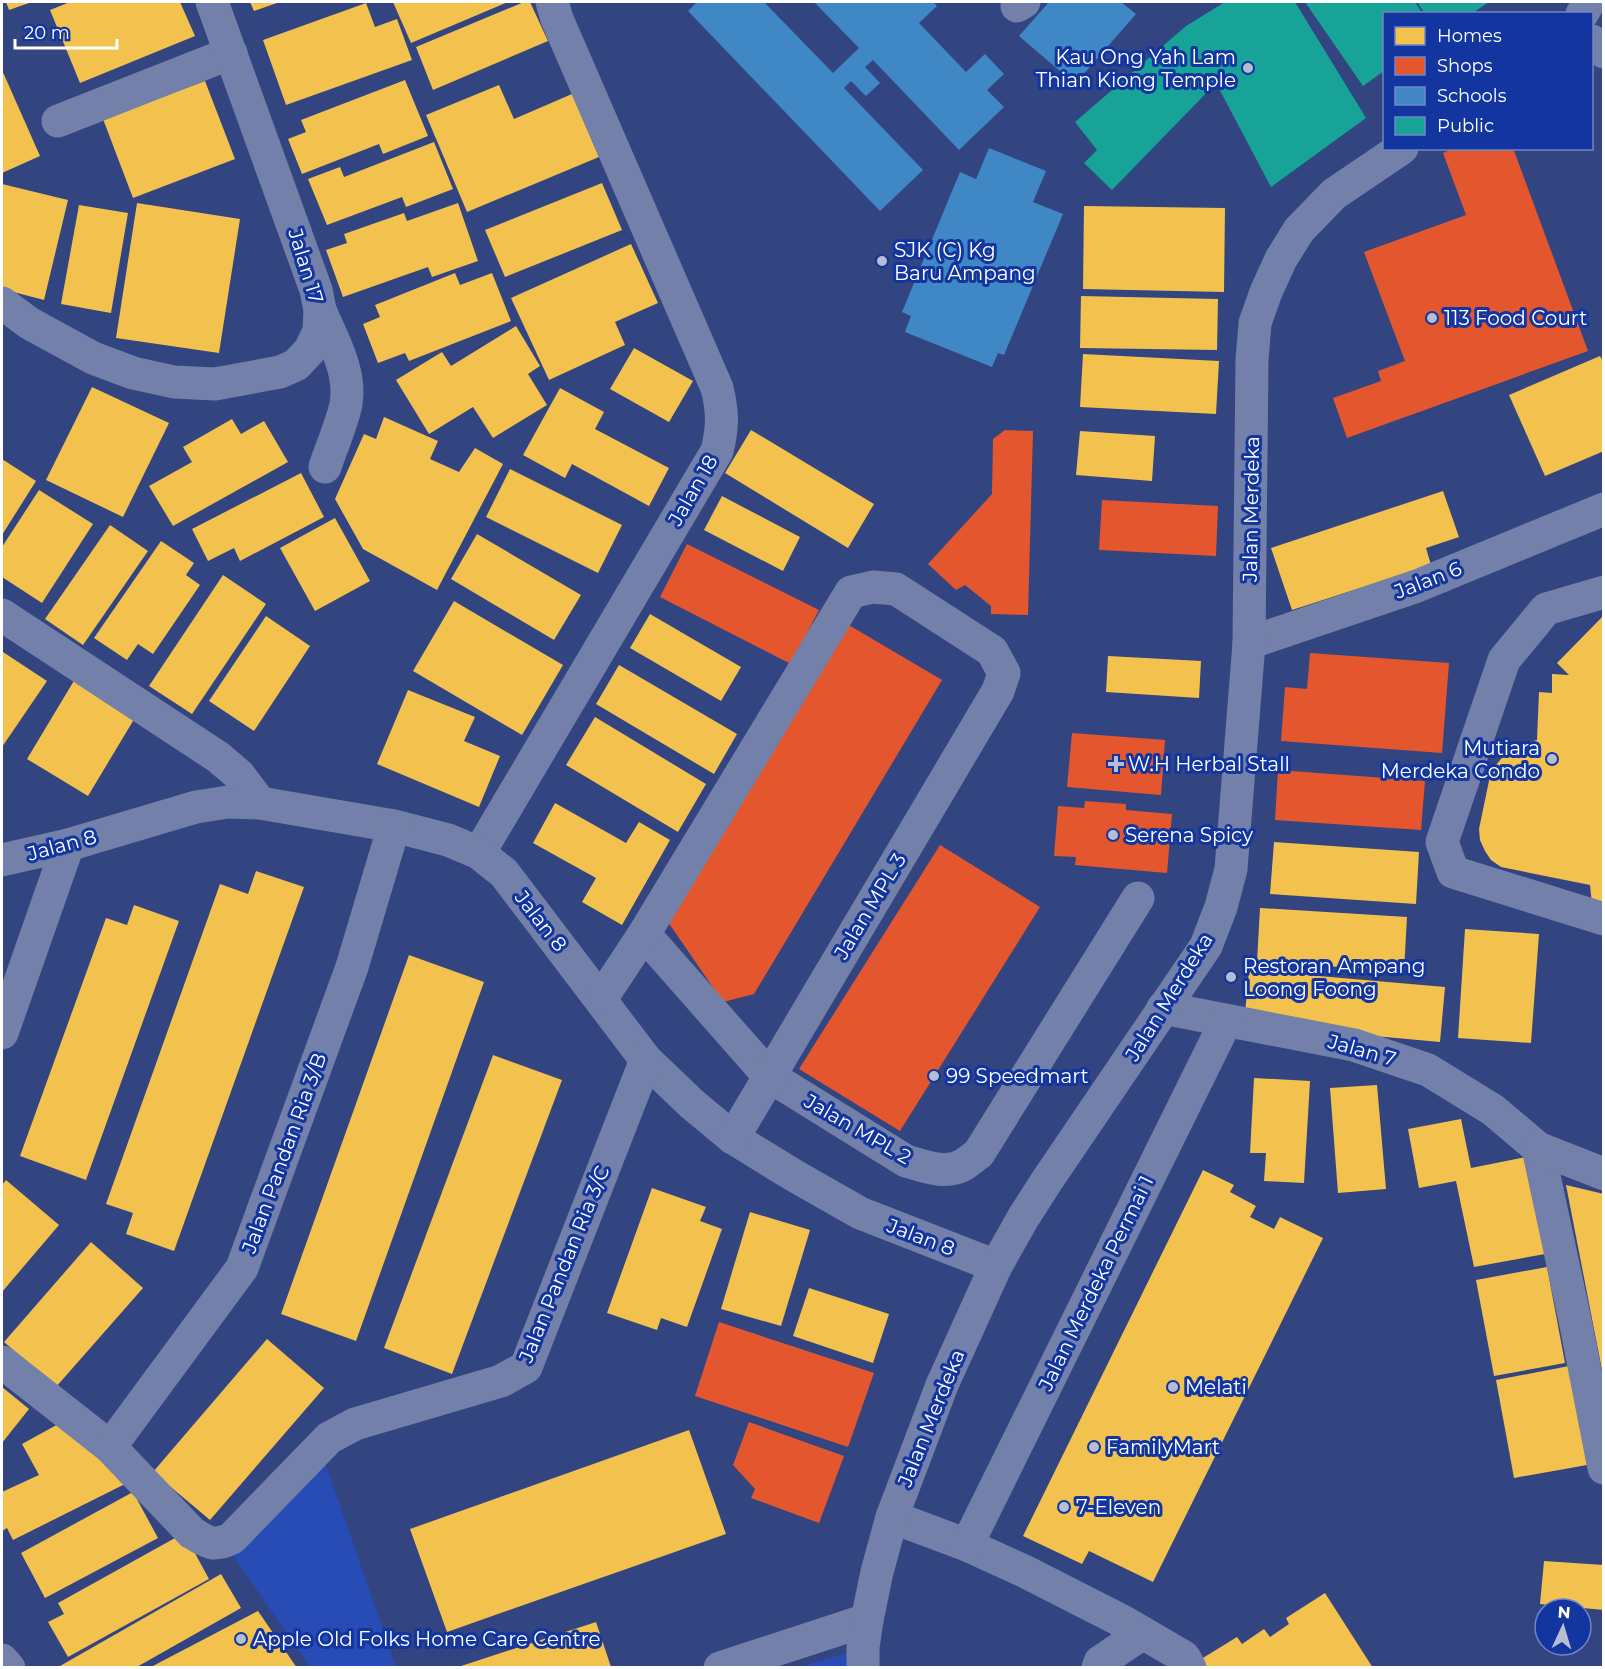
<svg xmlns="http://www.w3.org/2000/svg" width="1605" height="1669" viewBox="0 0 1605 1669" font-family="Montserrat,sans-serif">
	<rect width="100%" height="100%" fill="#324580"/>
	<g fill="#274cb6">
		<path d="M322,1454L396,1667H310L232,1554Z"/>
		<path d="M851,1652L854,1668H795Z"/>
	</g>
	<g fill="#f2c14e">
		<path d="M6,2H32L9,10Z"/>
		<path d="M70,2H180L195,36L80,83L50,10Z"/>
		<path d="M250,2H280L254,11Z"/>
		<path d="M393,2H508L411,43Z"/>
		<path d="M524,2H530L548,41L433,90L416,47Z"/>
		<path d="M366,3L375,27L397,19L412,60L286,105L263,40Z"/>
		<path d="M2,70L40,156L2,173Z"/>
		<path d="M405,80L428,136L383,154L379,144L302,174L288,139L306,132L301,120Z"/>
		<path d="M205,81L235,159L133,198L103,119Z"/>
		<path d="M499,85L514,119L572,94L599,157L467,212L426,115Z"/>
		<path d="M434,142L453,189L406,207L402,197L327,225L308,179L340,167L344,177Z"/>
		<path d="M602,183L622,230L505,277L485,230Z"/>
		<path d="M2,184L68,200L44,300L2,289Z"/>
		<path d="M137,203L240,219L219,353L116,338Z"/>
		<path d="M458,203L478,261L432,277L428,267L343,297L326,250L347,243L344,234L404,213L407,221Z"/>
		<path d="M79,205L128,213L111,313L61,304Z"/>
		<path d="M1084,206L1225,208L1224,292L1083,289Z"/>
		<path d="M631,244L658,303L615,322L625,345L549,380L511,298Z"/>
		<path d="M455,273L460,285L492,273L511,321L409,361L405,353L378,363L363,324L380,317L375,305Z"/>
		<path d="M1081,296L1218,299L1217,350L1080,348Z"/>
		<path d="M516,326L540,366L528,374L547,405L493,438L473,407L429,434L396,380L442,352L451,366Z"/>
		<path d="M634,348L693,381L669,422L610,389Z"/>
		<path d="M1083,354L1219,361L1216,414L1080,407Z"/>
		<path d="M1600,356L1604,363V451L1545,476L1509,395Z"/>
		<path d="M92,387L169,423L123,517L46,480Z"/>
		<path d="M560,388L604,412L595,429L669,468L649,506L572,464L565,478L523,455Z"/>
		<path d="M384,417L438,441L430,459L459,472L475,448L503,464L437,590L363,549L335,499L364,434L376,439Z"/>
		<path d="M232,419L241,434L264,421L288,462L173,526L149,486L192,462L183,447Z"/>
		<path d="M751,430L874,504L848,548L725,473Z"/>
		<path d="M1080,431L1155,436L1152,481L1076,475Z"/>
		<path d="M2,459L36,481L2,535Z"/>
		<path d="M510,469L622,525L598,573L486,517Z"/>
		<path d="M301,473L324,517L240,561L234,548L208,561L192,529Z"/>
		<path d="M39,490L93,524L42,603L2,577V547Z"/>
		<path d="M1443,491L1459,537L1426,548L1431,565L1292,610L1271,548Z"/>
		<path d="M722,496L800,537L783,571L704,530Z"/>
		<path d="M335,518L370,581L315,611L280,548Z"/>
		<path d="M110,525L148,551L83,645L45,619Z"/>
		<path d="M477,534L581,595L554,640L451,579Z"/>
		<path d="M161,541L194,563L186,575L200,585L153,654L138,644L127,660L94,638Z"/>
		<path d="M223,575L266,604L192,714L149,686Z"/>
		<path d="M454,601L563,665L522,735L413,671Z"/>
		<path d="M650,614L741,667L721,701L630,648Z"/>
		<path d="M1604,615V907L1592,904L1590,885L1501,867L1491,860L1485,851L1480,840L1479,829L1490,776L1495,766L1507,752L1519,745L1537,740L1539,692L1552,693V674L1569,675L1557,663Z"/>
		<path d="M266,616L310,646L254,731L209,701Z"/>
		<path d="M3,652L47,681L2,747V655Z"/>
		<path d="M1108,656L1201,661L1199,698L1106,692Z"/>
		<path d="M619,665L737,734L714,774L596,704Z"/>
		<path d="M75,679L136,716L88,796L27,759Z"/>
		<path d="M408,690L475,717L464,741L500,756L479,807L377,764Z"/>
		<path d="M595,717L706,784L678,832L566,765Z"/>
		<path d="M555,803L626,843L639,822L670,840L622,925L582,902L596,878L533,843Z"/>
		<path d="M1274,842L1419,852L1416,904L1270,894Z"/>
		<path d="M256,871L304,887L174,1251L126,1234L133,1213L106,1204L220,884L248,894Z"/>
		<path d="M134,905L179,921L86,1180L20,1156L106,918L127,925Z"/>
		<path d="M1260,908L1407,917L1404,971L1257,962Z"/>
		<path d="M1465,929L1539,934L1531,1043L1458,1038Z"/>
		<path d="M409,955L484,982L356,1341L281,1314Z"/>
		<path d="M1249,970L1445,987L1440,1042L1244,1024Z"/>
		<path d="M493,1055L562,1080L452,1374L384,1348Z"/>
		<path d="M1254,1078L1310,1081L1304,1183L1264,1181L1266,1153H1250Z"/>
		<path d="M1377,1085L1386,1189L1338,1193L1330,1088Z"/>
		<path d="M1461,1119L1471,1168L1526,1157L1545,1254L1474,1267L1456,1181L1419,1188L1408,1129Z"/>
		<path d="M1203,1170L1234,1185L1230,1192L1256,1206L1250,1217L1274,1229L1280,1217L1323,1238L1153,1582L1089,1551L1082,1564L1023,1536Z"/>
		<path d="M6,1180L59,1225L2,1292V1185Z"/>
		<path d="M1566,1185L1604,1194V1370H1602Z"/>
		<path d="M652,1188L706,1207L700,1221L722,1229L687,1327L661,1318L657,1330L607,1313Z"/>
		<path d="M750,1212L810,1230L781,1326L721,1309Z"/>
		<path d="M91,1242L143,1288L56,1387L4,1342Z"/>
		<path d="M1547,1267L1565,1363L1494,1376L1476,1280Z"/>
		<path d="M809,1288L889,1314L873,1363L793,1336Z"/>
		<path d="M267,1339L324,1388L210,1520L153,1472Z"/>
		<path d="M1569,1366L1587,1465L1514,1478L1496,1380Z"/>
		<path d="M2,1387L29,1409L2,1443Z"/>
		<path d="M62,1422L127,1483L13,1540L7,1528L2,1531V1492L39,1475L22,1444Z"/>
		<path d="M689,1430L726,1534L447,1632L410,1529Z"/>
		<path d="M133,1492L158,1538L45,1598L21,1553Z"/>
		<path d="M184,1533L209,1579L68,1657L48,1622L64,1614L58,1603Z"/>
		<path d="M1544,1561L1604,1565V1610L1540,1604Z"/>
		<path d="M221,1574L241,1608L135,1668H61L60,1666Z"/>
		<path d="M1325,1593L1373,1668H1202L1198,1661L1237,1637L1242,1644L1264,1629L1270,1637L1289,1624L1286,1618Z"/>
		<path d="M258,1611L297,1668H149Z"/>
		<path d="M596,1622L611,1667L458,1668V1667Z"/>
	</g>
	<g fill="#e4572e">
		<path d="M1454,148H1513L1588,351L1347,438L1333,398L1381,381L1378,371L1405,361L1364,252L1466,215L1443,153Z"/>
		<path d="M1005,430L1033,431L1028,615L991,614V606L965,585L956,590L928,564L992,494L993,439Z"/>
		<path d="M1102,500L1218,506L1216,556L1099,550Z"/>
		<path d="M687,544L819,610L791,664L660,597Z"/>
		<path d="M847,624L942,680L754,994L723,1002L668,922Z"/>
		<path d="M1310,653L1449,663L1442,753L1281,741L1285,687L1307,689Z"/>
		<path d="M1072,733L1165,740L1161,795L1067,787Z"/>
		<path d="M1278,770L1425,781L1421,830L1275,820Z"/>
		<path d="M1085,801L1126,804V810L1172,814L1167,873L1075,865L1076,857L1054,856L1058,806L1084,808Z"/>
		<path d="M940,845L1040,907L900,1131L799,1069Z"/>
		<path d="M719,1322L874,1373L848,1447L695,1396Z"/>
		<path d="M749,1422L844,1456L819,1523L751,1498L755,1489L733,1465Z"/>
	</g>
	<g fill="#3f88c5">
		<path d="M697,2H764L833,73L859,48L814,2H933L937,6L919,23L966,72L985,54L1004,74L987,90L1004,107L959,150L873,60L865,67L880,83L866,96L851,81L844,88L923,170L880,211L688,11Z"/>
		<path d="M1049,2H1121L1136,14L1075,84L1019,36Z"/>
		<path d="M989,148L1046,171L1033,202L1063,214L1004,355L998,353L992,367L905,332L911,316L902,312L960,172L976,179Z"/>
	</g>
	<g fill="#17a398">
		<path d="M1225,2H1295L1366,118L1271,187L1216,83L1112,190L1084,163L1097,150L1075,122L1186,26Z"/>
		<path d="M1305,2H1415L1423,14H1384V71L1363,86Z"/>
		<path d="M1417,2H1489L1471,14H1425Z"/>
	</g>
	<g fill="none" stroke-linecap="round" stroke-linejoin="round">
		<g stroke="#7380a9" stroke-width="33">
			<path d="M1017,6L1024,2"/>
			<path d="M1582,14L1589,2"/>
			<path d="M1592,41L1604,52"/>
			<path d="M58,121L231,53"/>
			<path d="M2,303L29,323L93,358L133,373L174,382L215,384L280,372L296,365L310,350L319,331L320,310L316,290L212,2"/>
			<path d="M320,310C332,339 352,372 346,404C342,424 331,448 325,467"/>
			<path d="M1604,592L1546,609L1504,660L1442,842L1453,872L1604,919"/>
			<path d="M2,615L218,757L239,775L260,803"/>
			<path d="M1249,643L1417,586L1604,509"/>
			<path d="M479,853L717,451C723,426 723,413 717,388L557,19L552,2"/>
			<path d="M2,860L68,845L196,807L228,802L260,803L394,826L448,840L479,853L504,873L646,1060L692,1104L733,1138L795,1176L860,1213L996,1266"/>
			<path d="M644,934L769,1076L906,1161C923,1166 946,1175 963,1165C968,1162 974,1157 979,1153L1138,898"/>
			<path d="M601,999L644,934L851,592L873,587L896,589L992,651L1004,673L998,691L733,1138"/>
			<path d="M1163,1008L1354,1045L1428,1070L1493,1110L1538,1148L1576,1325L1604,1468"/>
			<path d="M2,1033L68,845"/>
			<path d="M1538,1148L1604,1174"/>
			<path d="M2,1362L110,1447L192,1533C208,1543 214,1547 232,1538L329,1438L355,1424L501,1381L526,1367L646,1060"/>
			<path d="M110,1447L242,1268L352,967L394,826"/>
			<path d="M892,1517L967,1545L1026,1572L1124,1622L1184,1657L1190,1668"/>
			<path d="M967,1545L1226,1021"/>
			<path d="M2,1660L9,1668"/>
			<path d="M720,1668L867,1620"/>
			<path d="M863,1668V1647L867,1620L877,1572L892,1517L942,1385L996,1266L1023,1218L1046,1182L1206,946L1221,907L1231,869L1249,643L1252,360L1255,323L1266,292L1281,259L1299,230L1334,194L1402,148"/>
			<path d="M1098,1668L1100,1662L1143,1633"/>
		</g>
	</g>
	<g fill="#b7bed3" stroke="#1235a0" stroke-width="2">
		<circle cx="1248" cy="68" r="6"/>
		<circle cx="882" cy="261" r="6"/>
		<circle cx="1432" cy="318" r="6"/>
		<circle cx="1552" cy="759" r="6"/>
		<path d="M1113 755h6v6h6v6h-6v6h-6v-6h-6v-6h6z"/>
		<circle cx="1113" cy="835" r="6"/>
		<circle cx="1231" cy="977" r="6"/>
		<circle cx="934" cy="1076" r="6"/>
		<circle cx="1173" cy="1387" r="6"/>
		<circle cx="1094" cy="1447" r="6"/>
		<circle cx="1064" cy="1507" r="6"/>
		<circle cx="241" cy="1639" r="6"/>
	</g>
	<g text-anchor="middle" stroke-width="6" stroke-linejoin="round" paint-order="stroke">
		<g font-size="20" fill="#fff" stroke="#1235a0" text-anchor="start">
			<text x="1236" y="64" text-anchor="end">Kau Ong Yah Lam<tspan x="1236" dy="23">Thian Kiong Temple</tspan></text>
			<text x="894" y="257">SJK (C) Kg<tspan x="894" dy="23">Baru Ampang</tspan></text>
			<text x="1444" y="325">113 Food Court</text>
			<text x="1540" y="755" text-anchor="end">Mutiara<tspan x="1540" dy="23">Merdeka Condo</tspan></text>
			<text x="1128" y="771">W.H Herbal Stall</text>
			<text x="1125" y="842">Serena Spicy</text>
			<text x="1243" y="973">Restoran Ampang<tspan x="1243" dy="23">Loong Foong</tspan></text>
			<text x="946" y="1083">99 Speedmart</text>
			<text x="1185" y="1394">Melati</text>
			<text x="1106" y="1454">FamilyMart</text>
			<text x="1076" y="1514">7-Eleven</text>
			<text x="253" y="1646">Apple Old Folks Home Care Centre</text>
		</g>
		<g font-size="20" fill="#fff" stroke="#1235a0">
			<text transform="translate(306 266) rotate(73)" y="7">Jalan 17</text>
			<text transform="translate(693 490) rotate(-60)" y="7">Jalan 18</text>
			<text transform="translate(1251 509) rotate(-89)" y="7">Jalan Merdeka</text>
			<text transform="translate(1428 580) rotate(-21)" y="7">Jalan 6</text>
			<text transform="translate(62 845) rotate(-15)" y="7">Jalan 8</text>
			<text transform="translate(870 906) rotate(-59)" y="7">Jalan MPL 3</text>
			<text transform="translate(541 921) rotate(52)" y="7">Jalan 8</text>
			<text transform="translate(1169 997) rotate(-58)" y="7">Jalan Merdeka</text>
			<text transform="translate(1362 1050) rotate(16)" y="7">Jalan 7</text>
			<text transform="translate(858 1129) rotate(30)" y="7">Jalan MPL 2</text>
			<text transform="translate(284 1153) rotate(-70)" y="7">Jalan Pandan Ria 3/B</text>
			<text transform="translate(921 1237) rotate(21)" y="7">Jalan 8</text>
			<text transform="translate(564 1264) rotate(-68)" y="7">Jalan Pandan Ria 3/C</text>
			<text transform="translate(1096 1283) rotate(-64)" y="7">Jalan Merdeka Permai 1</text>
			<text transform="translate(931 1418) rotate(-68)" y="7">Jalan Merdeka</text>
		</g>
	</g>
	<rect width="1605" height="1669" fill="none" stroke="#ffffff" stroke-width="6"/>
	<rect x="1383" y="12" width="210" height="138" fill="#1235a0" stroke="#7186c6" stroke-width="1.5"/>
	<rect x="1395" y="27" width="30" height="18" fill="#f2c14e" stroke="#7186c6" stroke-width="1.5"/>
	<text x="1437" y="42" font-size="18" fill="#ffffff">Homes</text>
	<rect x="1395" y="57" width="30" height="18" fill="#e4572e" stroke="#7186c6" stroke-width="1.5"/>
	<text x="1437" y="72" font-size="18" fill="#ffffff">Shops</text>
	<rect x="1395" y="87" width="30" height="18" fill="#3f88c5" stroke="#7186c6" stroke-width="1.5"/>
	<text x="1437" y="102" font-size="18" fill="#ffffff">Schools</text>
	<rect x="1395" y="117" width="30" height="18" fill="#17a398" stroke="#7186c6" stroke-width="1.5"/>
	<text x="1437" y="132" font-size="18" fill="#ffffff">Public</text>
	<g transform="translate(1563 1627) rotate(4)"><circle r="28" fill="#1235a0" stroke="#7186c6" stroke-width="1.5"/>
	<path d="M0-4.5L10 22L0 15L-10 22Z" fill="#b7bed3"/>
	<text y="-9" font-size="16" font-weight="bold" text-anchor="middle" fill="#ffffff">N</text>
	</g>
	<path d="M15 39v9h102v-9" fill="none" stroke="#ffffff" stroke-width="3"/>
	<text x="24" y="39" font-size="18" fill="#ffffff" stroke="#1235a0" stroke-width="4.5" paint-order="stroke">20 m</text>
</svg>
